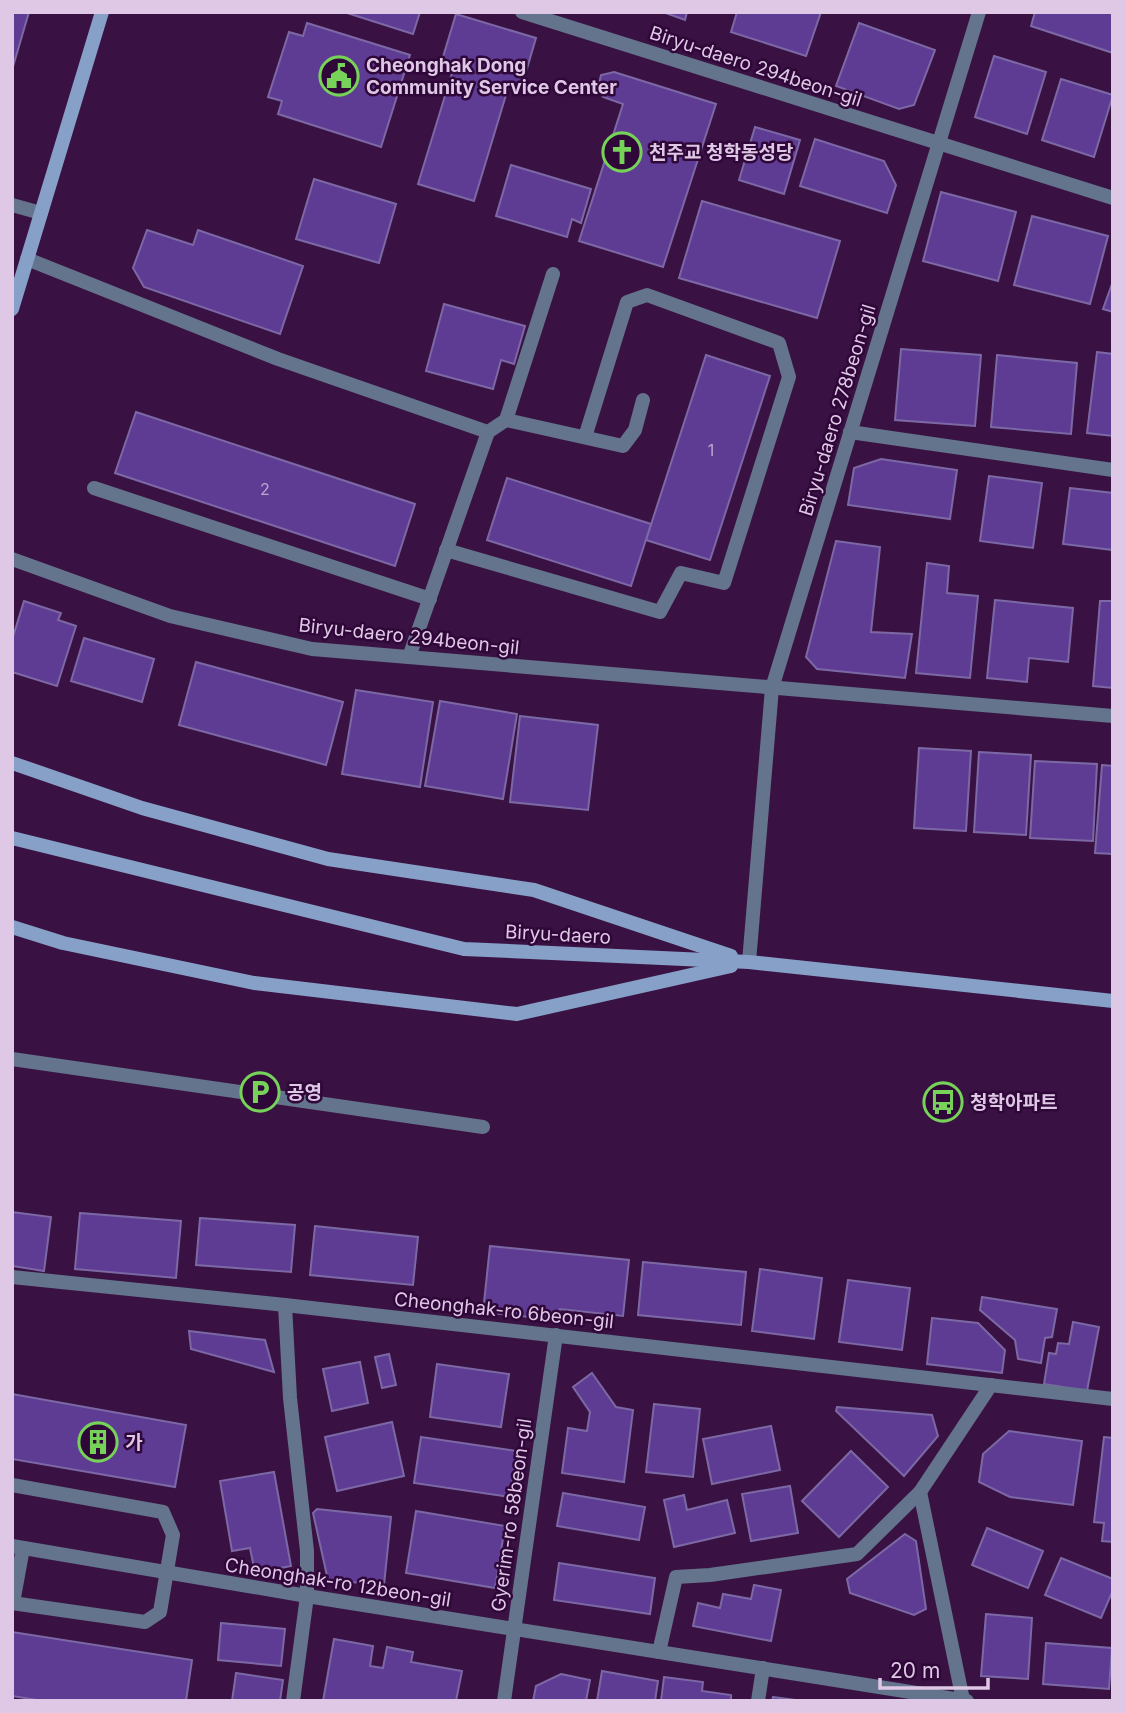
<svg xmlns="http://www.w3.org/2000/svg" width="1125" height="1713" viewBox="0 0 1125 1713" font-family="Inter,'Noto Sans KR',sans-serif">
	<rect width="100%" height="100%" fill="#391243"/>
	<g fill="#5f3c94" stroke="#7c68a5" stroke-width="2">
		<path d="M12,12H29L12,70Z"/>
		<path d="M344,12H420L413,34Z"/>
		<path d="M663,12H687L685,20Z"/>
		<path d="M737,12H821L806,56L731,32Z"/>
		<path d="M1035,12H1113V53L1031,26Z"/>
		<path d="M456,14L536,38L521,89L509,85L474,201L418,184L452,73L439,70Z"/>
		<path d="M307,23L410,55L381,147L278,114L282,101L268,97L289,32L303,36Z"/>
		<path d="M859,23L935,50L914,105L899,109L836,86Z"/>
		<path d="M994,56L1046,72L1027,134L975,117Z"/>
		<path d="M614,72L716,104L663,267L579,241L623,104L603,97L598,88L601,75Z"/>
		<path d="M1061,79L1113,95L1094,157L1042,140Z"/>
		<path d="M755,127L800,140L784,194L739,180Z"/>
		<path d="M815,139L884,161L896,185L887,213L800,186Z"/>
		<path d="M511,165L591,189L581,223L572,219L567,237L496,216Z"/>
		<path d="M314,179L396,204L379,263L296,239Z"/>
		<path d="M941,192L1016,212L998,281L923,261Z"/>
		<path d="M702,201L840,241L817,318L679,278Z"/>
		<path d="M1032,216L1108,236L1090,304L1014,285Z"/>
		<path d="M147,230L193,245L198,230L303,266L280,334L144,287L133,268Z"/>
		<path d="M1113,281V312L1103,309Z"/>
		<path d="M444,304L525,326L514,364L501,360L493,389L426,371Z"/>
		<path d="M901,349L981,355L975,426L895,420Z"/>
		<path d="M1097,352L1113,354V436L1087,433Z"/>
		<path d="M706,355L770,376L710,560L646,540Z"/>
		<path d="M997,355L1077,363L1071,434L991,427Z"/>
		<path d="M136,412L415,504L395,566L115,473Z"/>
		<path d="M881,459L957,470L950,519L848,505L854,468Z"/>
		<path d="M989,476L1042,483L1033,548L980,541Z"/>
		<path d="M507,478L651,524L631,586L487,540Z"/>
		<path d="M1070,488L1113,493V550L1063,544Z"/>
		<path d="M836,541L880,547L871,632L912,634L905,678L817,669L806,657Z"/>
		<path d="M927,563L949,566L947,593L978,596L970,678L916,673Z"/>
		<path d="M995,600L1073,608L1068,662L1029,658L1027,682L987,678Z"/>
		<path d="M24,601L61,613L58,620L76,626L57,686L12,672V640Z"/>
		<path d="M1100,601H1113V688L1093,686Z"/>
		<path d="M84,638L154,659L142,702L71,681Z"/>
		<path d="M196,662L343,702L326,765L179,725Z"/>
		<path d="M356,690L433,702L420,787L342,774Z"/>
		<path d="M440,701L517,714L503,799L425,786Z"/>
		<path d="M520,716L598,725L588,810L510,802Z"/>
		<path d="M919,748L971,751L966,831L914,828Z"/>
		<path d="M979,752L1031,755L1026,835L974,832Z"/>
		<path d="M1035,761L1097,764L1093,841L1030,838Z"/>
		<path d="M1102,765L1113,766V854L1095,853Z"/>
		<path d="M12,1212L51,1217L44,1271L12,1266Z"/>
		<path d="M80,1213L181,1221L176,1278L75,1269Z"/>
		<path d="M200,1218L295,1225L291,1272L196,1265Z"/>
		<path d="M315,1226L418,1237L413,1285L310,1275Z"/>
		<path d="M490,1246L629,1260L623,1316L560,1309L558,1320L483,1312Z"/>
		<path d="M643,1262L746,1272L741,1325L638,1315Z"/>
		<path d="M760,1269L822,1278L814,1339L752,1331Z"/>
		<path d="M848,1280L910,1288L902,1350L839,1342Z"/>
		<path d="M982,1297L1057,1309L1052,1337L1045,1338L1041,1363L1018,1359L1015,1340L980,1310Z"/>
		<path d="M932,1318L978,1323L1005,1350L1002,1373L927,1364Z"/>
		<path d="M1073,1322L1099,1327L1087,1391L1044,1384L1049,1353L1056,1354L1058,1343L1069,1344Z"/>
		<path d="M189,1331L265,1340L274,1372L191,1349Z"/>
		<path d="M389,1354L396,1385L382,1388L375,1357Z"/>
		<path d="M360,1362L368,1403L332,1411L323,1369Z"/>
		<path d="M437,1364L509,1374L501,1427L430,1417Z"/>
		<path d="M592,1373L616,1407L633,1410L624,1482L562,1473L568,1428L587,1431L590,1412L573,1387Z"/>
		<path d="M12,1394L186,1425L175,1487L12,1459Z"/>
		<path d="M654,1404L700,1409L693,1477L646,1472Z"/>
		<path d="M837,1407L932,1415L938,1436L904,1476L836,1411Z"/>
		<path d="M392,1422L404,1476L337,1491L325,1437Z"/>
		<path d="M771,1426L780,1470L712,1484L703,1439Z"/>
		<path d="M1009,1431L1082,1441L1073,1505L1010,1497L979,1482L983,1454Z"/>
		<path d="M421,1437L517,1451L510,1497L414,1483Z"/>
		<path d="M1104,1437L1113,1438V1542L1102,1541L1104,1523L1094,1522Z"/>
		<path d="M851,1451L888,1487L839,1537L802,1501Z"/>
		<path d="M274,1472L291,1566L255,1573L250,1548L232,1551L220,1481Z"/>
		<path d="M790,1486L798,1533L751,1541L742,1494Z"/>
		<path d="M563,1493L645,1507L639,1540L557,1526Z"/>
		<path d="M684,1495L687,1510L727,1500L735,1533L674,1547L664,1500Z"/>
		<path d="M317,1509L391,1517L384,1585L328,1580L313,1513Z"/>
		<path d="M416,1511L505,1526L495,1588L406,1573Z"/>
		<path d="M987,1528L1043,1551L1028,1588L972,1565Z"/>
		<path d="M905,1534L916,1541L926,1609L914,1615L850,1593L847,1579Z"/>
		<path d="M1061,1558L1113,1579V1590L1101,1618L1045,1595Z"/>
		<path d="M559,1563L655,1578L650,1614L554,1600Z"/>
		<path d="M754,1585L781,1590L771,1641L693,1626L698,1603L720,1608L723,1594L751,1599Z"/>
		<path d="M986,1614L1032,1618L1028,1679L981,1676Z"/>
		<path d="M221,1623L285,1629L281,1666L218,1660Z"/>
		<path d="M12,1632L192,1660L186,1701H43L12,1696Z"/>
		<path d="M334,1639L373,1646L370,1666L383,1668L387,1647L413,1652L411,1662L462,1671L456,1701H323Z"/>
		<path d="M1046,1643L1112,1648L1109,1689L1043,1684Z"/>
		<path d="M602,1671L658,1681L655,1701H597Z"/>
		<path d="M236,1673L283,1680L280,1701H232Z"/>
		<path d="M561,1674L590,1680L586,1701H533L536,1686Z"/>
		<path d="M664,1677L703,1682L702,1691L731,1695V1701H661Z"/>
		<path d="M773,1697L803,1701H772Z"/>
	</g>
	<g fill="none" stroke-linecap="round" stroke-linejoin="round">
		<g stroke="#64748d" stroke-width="14">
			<path d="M522,12L1113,198"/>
			<path d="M12,205L41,213"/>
			<path d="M27,259L278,359L488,432L506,420L553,274"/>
			<path d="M506,420L623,446L635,430L643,400"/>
			<path d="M850,432L1113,470"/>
			<path d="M94,488L430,599"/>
			<path d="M446,550L660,612L681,573L724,583L789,377L779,343L647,295L627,302L585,437"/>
			<path d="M409,657L488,432"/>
			<path d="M12,1059L483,1127"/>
			<path d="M12,1277L285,1305L1113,1399"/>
			<path d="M285,1305L290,1398L307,1551V1596L293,1701"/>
			<path d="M12,1485L163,1512L173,1535L160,1612L145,1622L12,1603"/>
			<path d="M920,1492L963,1700"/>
			<path d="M12,1546L307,1596L967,1701"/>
			<path d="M13,1603L23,1548"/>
			<path d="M659,1652L676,1577L710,1575L857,1554L920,1492L991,1385"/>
			<path d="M504,1701L556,1335"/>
			<path d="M758,1701L763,1668"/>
		</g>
		<g stroke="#64748d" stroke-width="14">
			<path d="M12,559L170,616L312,649L1113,716"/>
			<path d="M749,962L772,688L979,12"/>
		</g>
		<g stroke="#87a0c8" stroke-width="14">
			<path d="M12,309L102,12"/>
			<path d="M12,763L142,808L328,859L534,890L731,956"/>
			<path d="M12,838L464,949L749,962L1113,1001"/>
			<path d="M12,927L63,943L254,983L517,1014L731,966"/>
		</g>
	</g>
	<defs>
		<g id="civic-ring" transform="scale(2.0125)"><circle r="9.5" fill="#2f0739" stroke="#77d259" stroke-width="1.5"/><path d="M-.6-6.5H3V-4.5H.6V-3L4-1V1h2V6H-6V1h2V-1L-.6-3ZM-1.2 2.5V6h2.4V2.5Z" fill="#77d259"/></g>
		<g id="church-ring" transform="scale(2.0125)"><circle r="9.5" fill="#2f0739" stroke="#77d259" stroke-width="1.5"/><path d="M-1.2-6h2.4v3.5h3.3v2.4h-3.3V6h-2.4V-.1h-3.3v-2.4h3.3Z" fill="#77d259"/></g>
		<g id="parking-ring" transform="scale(2.0125)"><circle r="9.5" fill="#2f0739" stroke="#77d259" stroke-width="1.5"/><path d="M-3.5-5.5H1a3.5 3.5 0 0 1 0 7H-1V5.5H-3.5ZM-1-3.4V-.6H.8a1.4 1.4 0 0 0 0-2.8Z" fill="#77d259"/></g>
		<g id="bus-ring" transform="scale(2.0125)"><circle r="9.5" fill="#2f0739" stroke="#77d259" stroke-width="1.5"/><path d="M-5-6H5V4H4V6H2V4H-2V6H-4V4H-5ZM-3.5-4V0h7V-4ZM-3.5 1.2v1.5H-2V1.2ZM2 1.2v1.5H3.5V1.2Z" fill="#77d259"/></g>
		<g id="building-ring" transform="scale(2.0125)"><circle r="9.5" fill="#2f0739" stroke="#77d259" stroke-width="1.5"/><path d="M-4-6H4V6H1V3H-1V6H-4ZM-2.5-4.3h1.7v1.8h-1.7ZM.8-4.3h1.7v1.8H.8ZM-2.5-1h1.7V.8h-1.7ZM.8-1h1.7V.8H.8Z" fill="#77d259"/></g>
	</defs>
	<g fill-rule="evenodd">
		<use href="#civic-ring" x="339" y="76"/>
		<use href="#church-ring" x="622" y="152"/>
		<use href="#parking-ring" x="260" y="1092"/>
		<use href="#bus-ring" x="943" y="1102"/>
		<use href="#building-ring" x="98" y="1442"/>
	</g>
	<g text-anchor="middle" stroke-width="5" stroke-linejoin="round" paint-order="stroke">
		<g font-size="16" fill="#bfa5d2">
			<text x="711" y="456">1</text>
			<text x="265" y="495">2</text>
		</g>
		<g font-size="19" font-weight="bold" fill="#dfc8e6" stroke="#2f0739" text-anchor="start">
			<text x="366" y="72">Cheonghak Dong<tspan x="366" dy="22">Community Service Center</tspan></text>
			<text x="649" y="159">천주교 청학동성당</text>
			<text x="287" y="1099">공영</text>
			<text x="970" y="1109">청학아파트</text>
			<text x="125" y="1449">가</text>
		</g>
		<g font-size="19" fill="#dfc8e6" stroke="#2f0739">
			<text transform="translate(756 66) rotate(18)" y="7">Biryu-daero 294beon-gil</text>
			<text transform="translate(837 410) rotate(-73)" y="7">Biryu-daero 278beon-gil</text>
			<text transform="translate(409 636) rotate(6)" y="7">Biryu-daero 294beon-gil</text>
			<text transform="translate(558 934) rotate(3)" y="7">Biryu-daero</text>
			<text transform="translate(504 1310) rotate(6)" y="7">Cheonghak-ro 6beon-gil</text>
			<text transform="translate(511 1515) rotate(-82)" y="7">Gyerim-ro 58beon-gil</text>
			<text transform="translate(338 1582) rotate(9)" y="7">Cheonghak-ro 12beon-gil</text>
		</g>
	</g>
	<rect width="1125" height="1713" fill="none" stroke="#dfc8e6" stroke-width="28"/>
	<path d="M880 1678v10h108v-10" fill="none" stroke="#dfc8e6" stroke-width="3.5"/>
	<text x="890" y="1678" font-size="21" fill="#dfc8e6" stroke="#2f0739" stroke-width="5" paint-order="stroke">20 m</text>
</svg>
